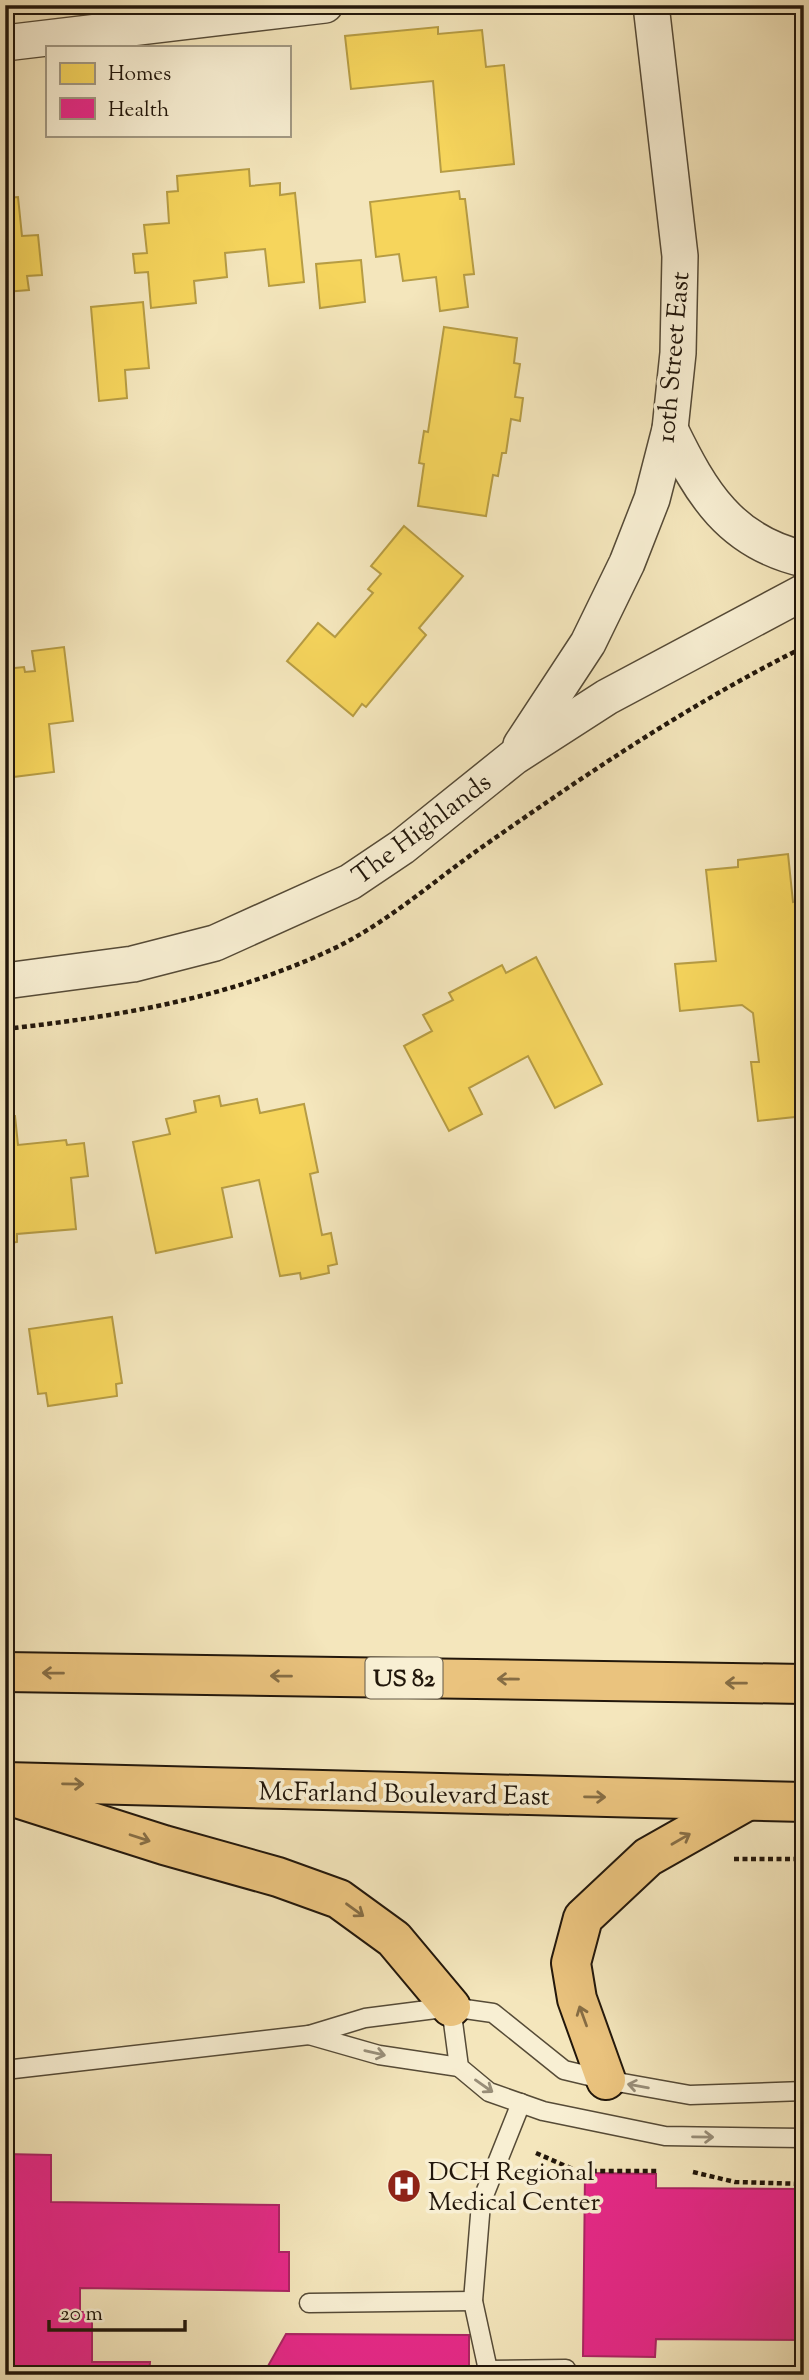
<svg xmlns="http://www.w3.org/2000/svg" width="809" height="2380" viewBox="0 0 809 2380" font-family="'Sorts Mill Goudy',serif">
	<rect width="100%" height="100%" fill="#f4e6bc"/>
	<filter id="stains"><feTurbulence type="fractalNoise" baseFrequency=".00286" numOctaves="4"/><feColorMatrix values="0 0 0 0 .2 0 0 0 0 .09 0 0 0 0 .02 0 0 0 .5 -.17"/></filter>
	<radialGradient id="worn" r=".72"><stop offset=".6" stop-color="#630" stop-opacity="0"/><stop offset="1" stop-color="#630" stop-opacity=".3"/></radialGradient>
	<g fill="#f6d55c" stroke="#b69c44" stroke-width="2">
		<path d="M438,27V34L482,30L486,67L504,65L514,164L441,172L433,81L351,89L345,36Z"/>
		<path d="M249,169L250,186L280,183V195L295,193L304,282L269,286L265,249L225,253L227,277L194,281L196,303L151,308L148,272L135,273L133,254L147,253L144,225L169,223L167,192L178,191L177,176Z"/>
		<path d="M459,191L460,199H465L474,274L464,275L468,307L440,311L436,277L403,281L399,254L376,257L370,202Z"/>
		<path d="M18,197L22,236L38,235L42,275L27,276L29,290L5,292V198Z"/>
		<path d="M361,260L365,302L320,308L316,264Z"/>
		<path d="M143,302L149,368L125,370L127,398L99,401L91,307Z"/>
		<path d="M444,327L517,338L514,363L520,364L515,397L523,398L520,421L511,419L506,453H502L498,476L493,475L486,516L418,506L424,464L419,463L424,431L428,432Z"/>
		<path d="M404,526L463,576L419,628L426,635L366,707L362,704L353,716L287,661L318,623L335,637L373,593L368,589L381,574L371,566Z"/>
		<path d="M64,647L73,721L49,724L54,772L5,778V669L24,667L25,672L35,671L32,651Z"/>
		<path d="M788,854L793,902L797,901L801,940H797L804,975V1116L758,1121L751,1062H759L753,1013L742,1005L680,1011L675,964L716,961L706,870L738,867V860Z"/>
		<path d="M536,957L602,1084L555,1108L528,1056L469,1088L482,1114L449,1131L404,1046L432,1031L423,1015L453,1000L449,993L502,965L506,973Z"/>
		<path d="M219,1096L221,1106L257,1099L260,1113L304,1104L318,1172L310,1174L322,1235L331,1233L337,1264L328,1266L329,1273L301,1279L300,1273L280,1276L259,1180L222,1188L232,1237L156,1253L133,1142L170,1134L166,1119L196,1112L194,1101Z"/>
		<path d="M15,1116L18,1145L66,1140L67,1145L84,1143L88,1176L71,1178L76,1229L17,1234V1242L5,1244V1117Z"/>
		<path d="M112,1317L122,1383L116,1384L117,1396L48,1406L46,1393L38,1394L29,1329Z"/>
	</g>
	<g fill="#e7298a" stroke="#ac2464" stroke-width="2">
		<path d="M5,2154L51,2155V2202L279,2205V2252H289V2291L80,2288V2312H92V2362H150L149,2375H5Z"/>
		<path d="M585,2173L656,2174V2188L804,2189V2340L656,2339L655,2357L583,2356Z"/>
		<path d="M286,2334L469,2335V2375H263Z"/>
	</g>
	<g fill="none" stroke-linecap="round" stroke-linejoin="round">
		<g stroke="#564b37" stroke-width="21">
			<g id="lane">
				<path d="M451,2007L459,2067L489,2092L543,2111L665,2136L804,2138"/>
				<path d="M309,2035L379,2055L459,2067"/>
				<path d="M5,2070L309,2035L365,2018L451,2007L493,2013L564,2070L606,2080L690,2095L804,2091"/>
				<path d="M521,2103L481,2203L473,2301L488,2370L566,2369V2375"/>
				<path d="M309,2303L473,2301"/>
			</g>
		</g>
		<g stroke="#564b37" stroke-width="38">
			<g id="street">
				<path d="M5,43L325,5"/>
				<path d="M670,429C701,493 730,542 804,559"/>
				<path d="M521,745L588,643L627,563L652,499L670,429L678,353L680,256L651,5"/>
				<path d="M5,981L133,964L215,943L350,882L402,847L514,757L607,697L804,592"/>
			</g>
		</g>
		<g stroke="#22170b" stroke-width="42">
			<g id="highway">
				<path d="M5,1672L804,1684"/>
				<path d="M5,1782L804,1802"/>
				<path d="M7,1795L164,1845L278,1877L339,1899L394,1939L451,2007"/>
				<path d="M606,2080L577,1999L571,1963L583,1918L648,1857L747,1801"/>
			</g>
		</g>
		<g stroke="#22170b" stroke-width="4.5" stroke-dasharray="5 3.5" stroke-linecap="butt">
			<path d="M5,1029C121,1016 231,998 337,947C391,920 436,879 485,845C588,773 691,703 804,647"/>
			<path d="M734,1859H804"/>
			<path d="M536,2153L577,2171H657"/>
			<path d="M693,2172L735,2182L804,2184"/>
		</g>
		<use href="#lane" stroke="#f8efd3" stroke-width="18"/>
		<use href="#street" stroke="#f8efd3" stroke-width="35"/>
		<use href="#highway" stroke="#eac37e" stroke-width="38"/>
	</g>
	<defs><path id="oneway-shaft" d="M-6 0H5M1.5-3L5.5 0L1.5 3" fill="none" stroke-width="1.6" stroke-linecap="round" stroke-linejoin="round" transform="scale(1.75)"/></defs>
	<g stroke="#866d44">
		<use href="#oneway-shaft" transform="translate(53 1673) rotate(-179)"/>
		<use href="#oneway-shaft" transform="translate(281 1676) rotate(-179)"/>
		<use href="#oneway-shaft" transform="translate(508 1679) rotate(-179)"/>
		<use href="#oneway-shaft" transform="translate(736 1683) rotate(-179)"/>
		<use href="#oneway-shaft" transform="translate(73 1784) rotate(1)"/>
		<use href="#oneway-shaft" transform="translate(595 1797) rotate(1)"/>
		<use href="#oneway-shaft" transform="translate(140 1838) rotate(18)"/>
		<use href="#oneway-shaft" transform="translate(681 1839) rotate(-30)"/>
		<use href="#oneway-shaft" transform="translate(355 1910) rotate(36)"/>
		<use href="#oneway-shaft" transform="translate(583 2016) rotate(-110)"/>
	</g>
	<g stroke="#988e79">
		<use href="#oneway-shaft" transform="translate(375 2053) rotate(13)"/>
		<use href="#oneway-shaft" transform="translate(484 2086) rotate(35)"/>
		<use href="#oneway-shaft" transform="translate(638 2086) rotate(-170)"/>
		<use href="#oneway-shaft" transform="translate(703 2137) rotate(1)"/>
	</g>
	<defs>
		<g id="hospital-disc" transform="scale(1.75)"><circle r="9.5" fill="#8f2418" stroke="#f8efd3"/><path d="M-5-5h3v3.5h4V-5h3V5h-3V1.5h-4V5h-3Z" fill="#fff"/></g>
	</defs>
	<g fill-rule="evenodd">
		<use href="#hospital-disc" x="404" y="2186"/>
	</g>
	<g text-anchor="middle" stroke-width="7" stroke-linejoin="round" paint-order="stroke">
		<rect fill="#f8efd3" stroke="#625847" stroke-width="2" x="365.5" y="1657.5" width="77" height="41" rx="5"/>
		<g font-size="24" font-weight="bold" fill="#22170b">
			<text x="404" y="1686">US 82</text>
		</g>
		<g font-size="26" fill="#22170b" stroke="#f8efd3">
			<text transform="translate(672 357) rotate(-85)" y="9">10th Street East</text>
			<text transform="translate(421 828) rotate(-37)" y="9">The Highlands</text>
			<text transform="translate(404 1793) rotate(1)" y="9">McFarland Boulevard East</text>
		</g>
		<g font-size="26" fill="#22170b" stroke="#f8efd3" text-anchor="start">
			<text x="428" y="2180">DCH Regional<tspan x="428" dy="30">Medical Center</tspan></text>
		</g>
	</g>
	<rect width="809" height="2380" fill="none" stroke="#f4e6bc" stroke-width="28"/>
	<rect x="7" y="7" width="795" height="2366" fill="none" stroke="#22170b" stroke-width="3.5"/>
	<rect x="14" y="14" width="781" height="2352" fill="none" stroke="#22170b" stroke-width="2"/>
	<rect x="46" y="46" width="245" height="91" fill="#f8efd3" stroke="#a29983" stroke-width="2"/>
	<rect x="60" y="63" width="35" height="21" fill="#f6d55c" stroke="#a29983" stroke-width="2"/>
	<text x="108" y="80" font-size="21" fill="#22170b">Homes</text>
	<rect x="60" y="98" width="35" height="21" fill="#e7298a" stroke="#a29983" stroke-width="2"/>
	<text x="108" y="116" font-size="21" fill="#22170b">Health</text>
	<path d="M49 2320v10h136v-10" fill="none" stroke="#22170b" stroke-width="3.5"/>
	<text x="60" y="2320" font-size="21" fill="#22170b" stroke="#f8efd3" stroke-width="5" paint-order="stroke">20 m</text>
	<rect width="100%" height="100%" filter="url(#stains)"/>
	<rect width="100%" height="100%" fill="url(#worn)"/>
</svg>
